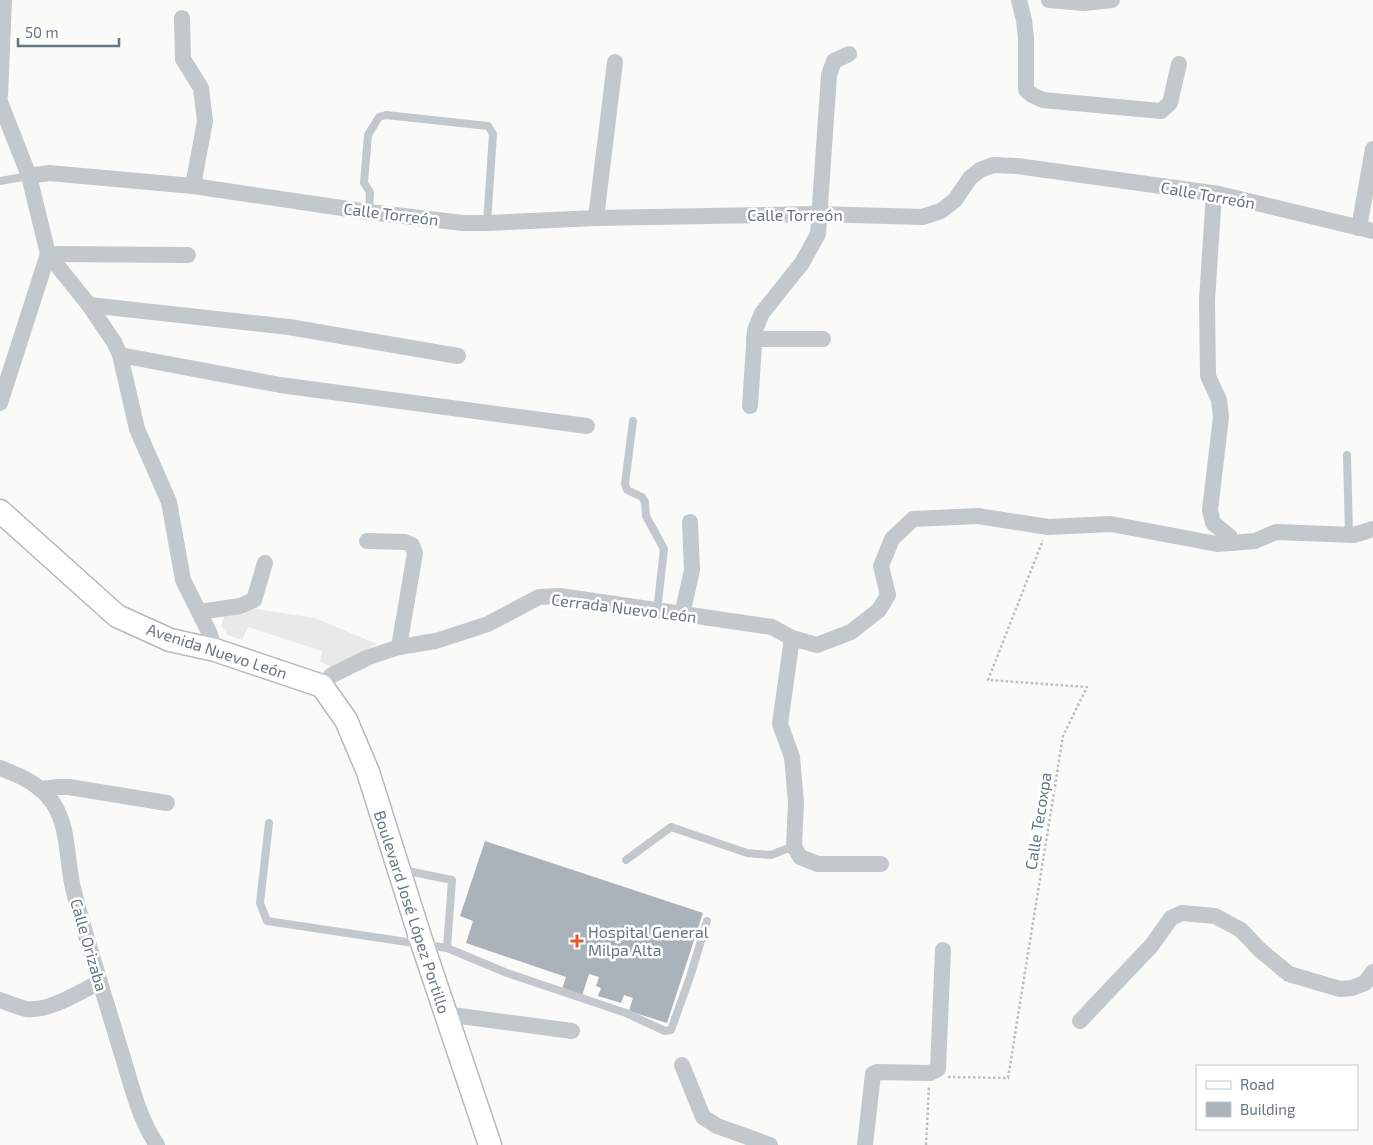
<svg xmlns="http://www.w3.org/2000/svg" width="1373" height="1145" viewBox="0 0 1373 1145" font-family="'Exo 2',sans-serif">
	<rect width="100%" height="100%" fill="#fafaf8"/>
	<path fill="#e8e9e9" d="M256,609L315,618L377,644L334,668L320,662L322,651L248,627L242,640L228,635L221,626L226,611Z"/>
	<path fill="#aab3b9" d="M485,841L703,913L667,1023L629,1011L633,998L624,995L621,1003L598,996L601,988L596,986L599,977L589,974L582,996L562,989L566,977L466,943L473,921L460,916Z"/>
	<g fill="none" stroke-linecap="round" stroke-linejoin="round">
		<g stroke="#b3babf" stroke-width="25">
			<path id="secondary" d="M0,511L117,616L170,640L215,650L322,686L346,720L368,772L423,946L490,1145"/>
		</g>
		<g stroke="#bbbfc2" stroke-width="2.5" stroke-dasharray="2.5 2.5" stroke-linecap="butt">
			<path d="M948,1077L1008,1078L1063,736L1087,687L988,680L1043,540"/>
			<path d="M926,1145L929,1086"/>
		</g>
		<g stroke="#c3c8cc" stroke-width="8">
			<path d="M0,181L29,176"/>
			<path d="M369,212L370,192L364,183L368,135L379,117L386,115L488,126L493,134L487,223"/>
			<path d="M633,421L625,484L627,490L642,497L645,502L646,516L664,549L657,611"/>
			<path d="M1347,455L1349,534"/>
			<path d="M269,823L260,903L267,921L447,948L452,880L403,870"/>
			<path d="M626,860L671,827L747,853L771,855L794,846"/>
			<path d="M447,948L507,973L626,1013L665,1031L671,1030L690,977L707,921"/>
		</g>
		<g stroke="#c3c8cc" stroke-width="16">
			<path d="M1019,0L1024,20L1026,38V90L1032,95L1043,100L1161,111L1170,103L1179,64"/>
			<path d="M1049,0L1084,3L1112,0"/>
			<path d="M182,18L183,59L201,88L205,121L193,186"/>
			<path d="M0,96L4,0"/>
			<path d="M0,102L29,176L48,254L89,305L114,342L120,355L137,429L169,502L183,580L209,632L215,650"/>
			<path d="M29,176L49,173L193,186L369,212L463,223H487L596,218L819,214L922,217L941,211L955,200L970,178L980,170L993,165L1017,166L1219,194L1373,231"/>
			<path d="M1214,194L1207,300L1208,376L1219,400L1221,417L1210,510L1213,523L1230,537L1233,543"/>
			<path d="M596,218L615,62"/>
			<path d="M1359,228L1373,149"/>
			<path d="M89,305L289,327L458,356"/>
			<path d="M754,339H823"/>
			<path d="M120,355L280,385L587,426"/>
			<path d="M0,403L48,254L188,255"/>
			<path d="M750,406L755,330L762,313L802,263L818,234L829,75L834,61L849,54"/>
			<path d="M367,541L405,542L412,545L415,553L399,647"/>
			<path d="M199,612L240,606L254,600L265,563"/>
			<path d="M682,615L692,570L690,522"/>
			<path d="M322,686L332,675L369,657L399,647L436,641L488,624L539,597L560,596L772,627L792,638"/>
			<path d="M0,768C21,776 40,784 53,803C70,829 66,863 74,892C87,943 104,994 119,1045C130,1078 137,1116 157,1145"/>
			<path d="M40,789L59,787H69L167,803"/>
			<path d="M881,864H818L800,857L794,846L796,802L792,757L780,724L792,638L817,645L851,632L879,610L888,595L881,566L892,539L913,519L978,516L1048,527L1111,524L1217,544L1255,541L1276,532L1354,535L1373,529"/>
			<path d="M0,1000C8,1003 18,1007 26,1009C49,1012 79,992 100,982"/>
			<path d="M445,1014L572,1031"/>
			<path d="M1080,1021L1152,945L1171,918L1182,913L1215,916L1241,930L1260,950L1289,974L1340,989L1352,988L1365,983L1373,972"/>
			<path d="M682,1065L703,1117L717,1126L770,1145"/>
			<path d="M865,1145L873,1074L877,1072L930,1073L938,1069L943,950"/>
		</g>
		<use href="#secondary" stroke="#fff" stroke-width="22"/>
	</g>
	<path fill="#e4572e" stroke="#fff" stroke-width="2" d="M574.5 933.5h5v5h5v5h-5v5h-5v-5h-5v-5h5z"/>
	<g text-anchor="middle" stroke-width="5" stroke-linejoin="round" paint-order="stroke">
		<g font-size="16" fill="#657683" stroke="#fff">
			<text transform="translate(1208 195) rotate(10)" y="6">Calle Torreón</text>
			<text transform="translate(391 214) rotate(7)" y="6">Calle Torreón</text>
			<text x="795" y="221">Calle Torreón</text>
			<text transform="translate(624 608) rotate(7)" y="6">Cerrada Nuevo León</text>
			<text transform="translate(217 651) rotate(18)" y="6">Avenida Nuevo León</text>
			<text transform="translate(1038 821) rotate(-81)" y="6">Calle Tecoxpa</text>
			<text transform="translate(412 912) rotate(72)" y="6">Boulevard José López Portillo</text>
			<text transform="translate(89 945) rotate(74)" y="6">Calle Orizaba</text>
		</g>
		<g font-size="16" fill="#657683" stroke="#fff" text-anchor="start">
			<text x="588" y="938">Hospital General<tspan x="588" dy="18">Milpa Alta</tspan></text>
		</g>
	</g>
	<rect x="1196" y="1065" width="162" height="65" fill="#ffffff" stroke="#c1c8cd"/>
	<rect x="1206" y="1081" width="25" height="8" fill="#ffffff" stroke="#c1c8cd"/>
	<text x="1240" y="1090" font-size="15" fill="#657683">Road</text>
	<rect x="1206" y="1102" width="25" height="15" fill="#aab3b9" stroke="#c1c8cd"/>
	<text x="1240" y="1115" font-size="15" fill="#657683">Building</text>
	<path d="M18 38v8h101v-8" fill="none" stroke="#657683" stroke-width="2.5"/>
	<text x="25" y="38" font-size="15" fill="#657683" stroke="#ffffff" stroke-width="4" paint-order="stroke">50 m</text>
</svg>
